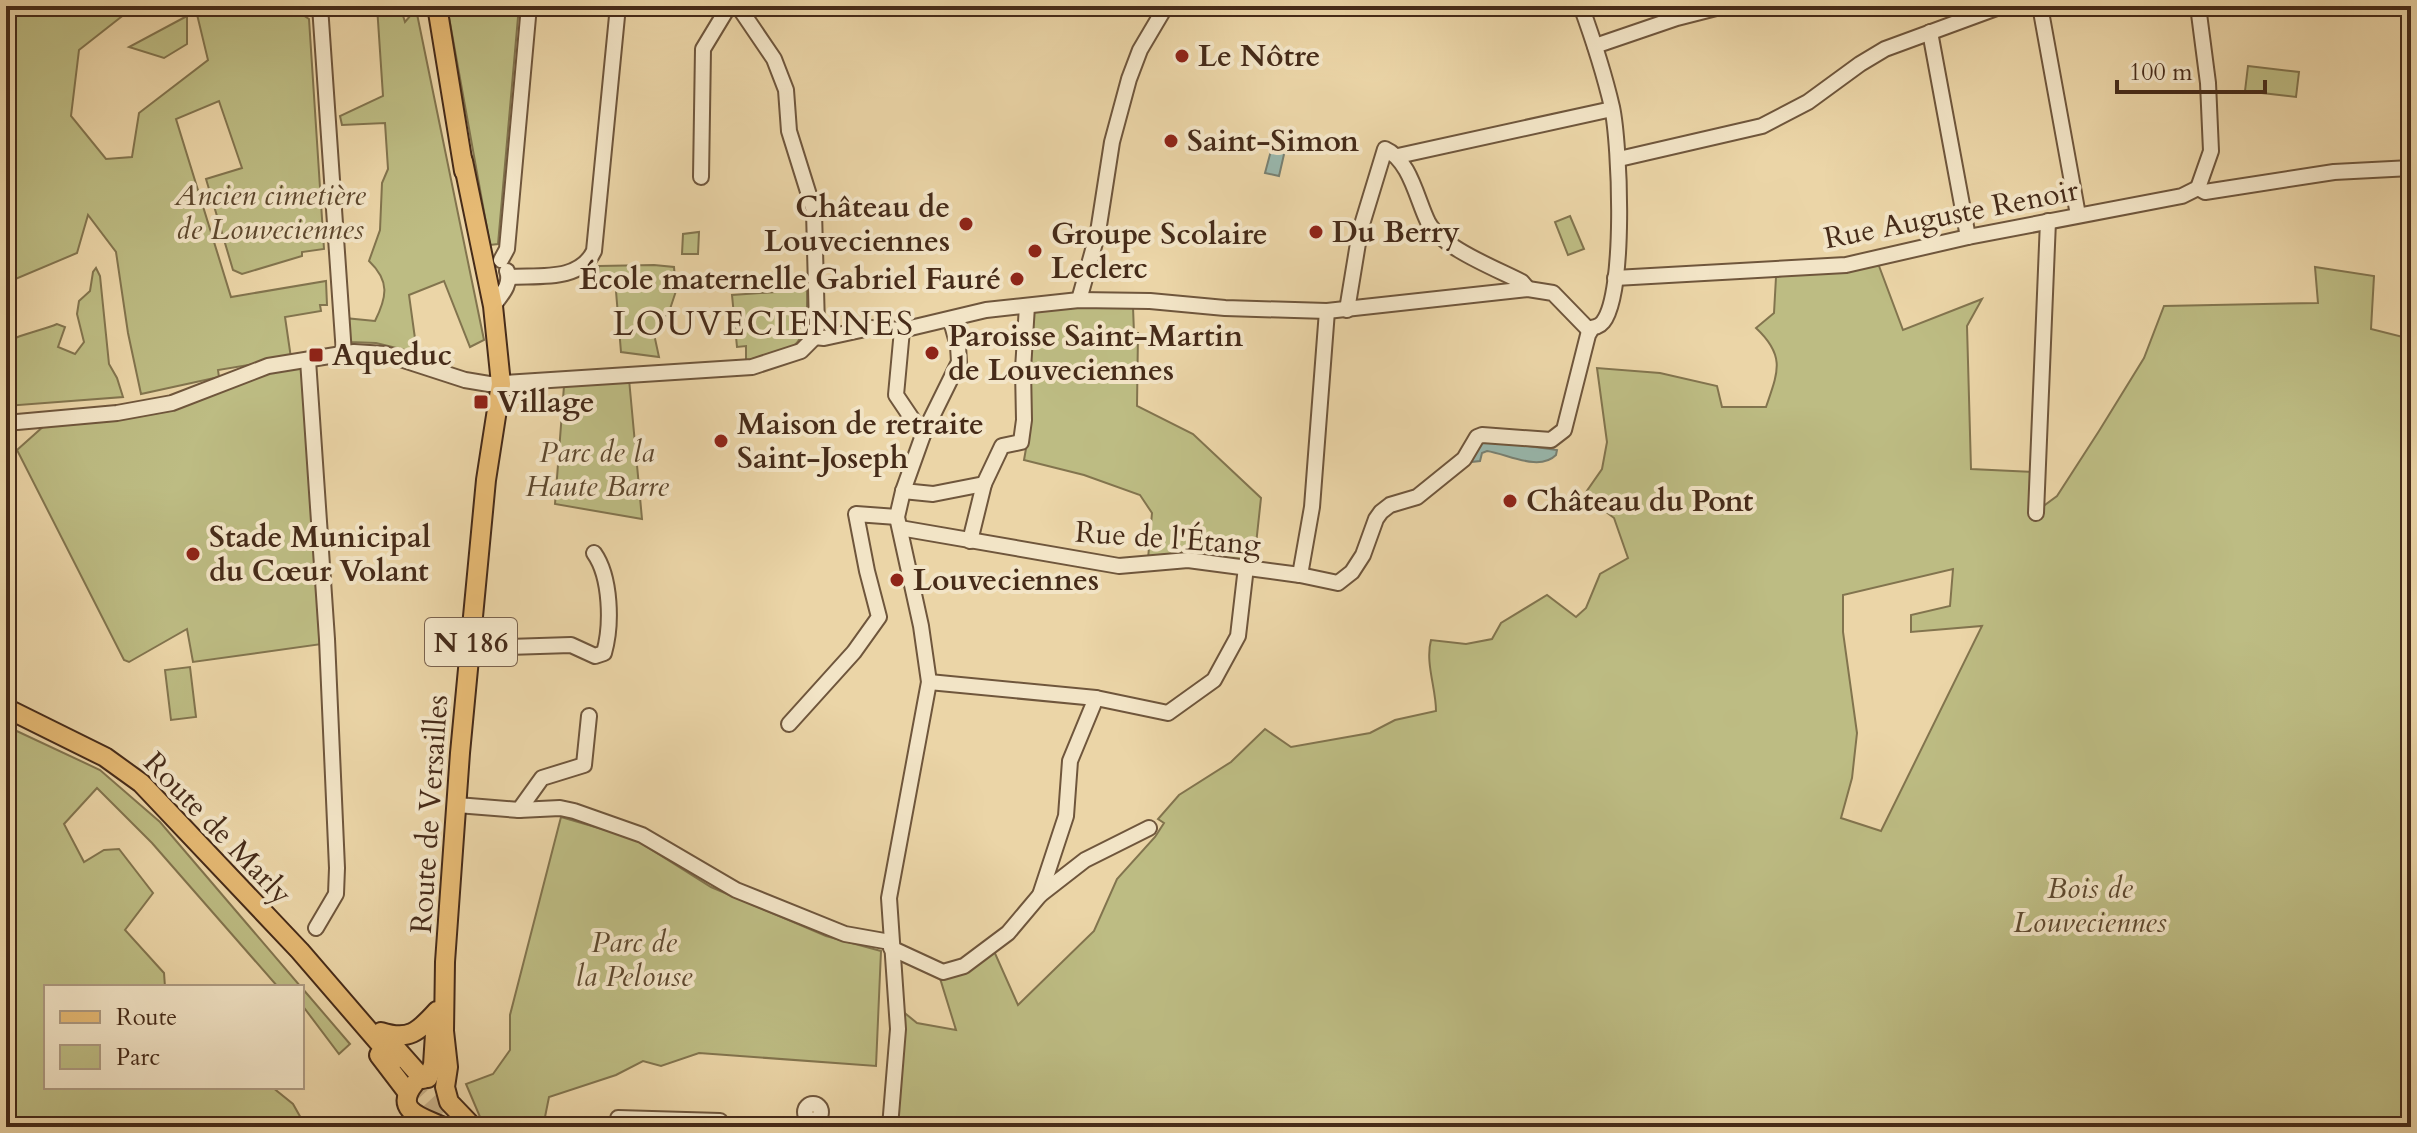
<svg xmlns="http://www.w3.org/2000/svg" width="2417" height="1133" viewBox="0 0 2417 1133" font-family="Cardo,serif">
	<rect width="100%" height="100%" fill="#ebd5a7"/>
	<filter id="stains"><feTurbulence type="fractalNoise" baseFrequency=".0025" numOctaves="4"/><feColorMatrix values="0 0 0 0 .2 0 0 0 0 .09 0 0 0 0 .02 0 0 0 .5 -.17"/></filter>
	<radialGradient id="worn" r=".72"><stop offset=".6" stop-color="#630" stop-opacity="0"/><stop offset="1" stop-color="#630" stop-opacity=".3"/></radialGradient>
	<g fill="#bdbc83" stroke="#82744e" stroke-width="2" fill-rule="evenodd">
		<path d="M6,6H135L79,50L71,116L106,159L132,157L139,113L208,60L195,6H289L309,19L324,249L302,252V256L242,274L233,270L206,179L242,168L219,101L176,119L231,297L326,281L327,305H320L321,311L285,317L291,358L218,370L219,377L141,394L128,333L116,252L88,215L77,253L6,283Z"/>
		<path d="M377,6H400L405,22L416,9L484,340L470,347L444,281L409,295L417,353L376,343L349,342L344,318L375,321C387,297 390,281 369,261L380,230L382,183L388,169L385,123L342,125L340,116L383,96Z"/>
		<path d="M447,6H519L498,244L490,245Z"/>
		<path d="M187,16V44L164,58L129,47Z"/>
		<path d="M2248,66L2299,72L2296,97L2245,91Z"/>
		<path d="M1570,216L1584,249L1568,255L1555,222Z"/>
		<path d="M699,232L698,254H682L683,234Z"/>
		<path d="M1876,258L1903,330L1982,299L1967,326L1971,469L2035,472L2034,513L2057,496L2099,431L2144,358L2164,306L2318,303L2315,267L2374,276L2371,329L2411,339V1127H892L901,1010L917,1023L956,1030L939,975L994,951L1018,1005L1094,931L1117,879L1155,837L1164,823L1158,819L1179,795L1231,762L1265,729L1291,747L1370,733L1395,720L1436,711C1436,688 1425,663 1431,640L1466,644L1492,639L1501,623L1547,595L1576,617L1586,608L1600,574L1628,558L1614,518L1584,495L1602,469L1607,442L1597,368L1660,373L1717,386L1722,407H1766C1778,372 1786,356 1756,328L1774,313L1776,277ZM1953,569L1950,606L1911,615V632L1982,626L1881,831L1841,818L1852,778L1857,733L1843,632V595Z"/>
		<path d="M654,265L674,267L676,291L669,312L661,321L654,334L659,357L621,352L615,279L599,278V266Z"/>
		<path d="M96,268L100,276L109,364L117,378L123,397L6,406V344C17,334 41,331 57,324L65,327L58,347L75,354L84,342L77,314L79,301L90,291L93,272Z"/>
		<path d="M807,290C807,310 809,331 794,346L746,361V346L737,347L732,295Z"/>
		<path d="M1084,307H1133L1134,333H1138L1137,406L1193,434L1261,498L1254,563L1148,559L1152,513L1140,495L1084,475L1024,460L1031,420L1029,312Z"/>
		<path d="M299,366L304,372L322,644L193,662L187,629L129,662L124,660L17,450L45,425L112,418L266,372Z"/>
		<path d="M629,379L642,519L555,504L564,386Z"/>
		<path d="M190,667L196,717L171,720L165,670Z"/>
		<path d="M6,726L100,770L160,822L301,987H278L152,843L97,788L64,824L84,862L104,850L119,849L153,893L125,930L164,973L165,987H46V1087H272L293,1104L306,1127H6Z"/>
		<path d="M561,817L633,838L711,887L826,936L881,951L876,1066L699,1053L661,1066L643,1061L616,1075L549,1097L543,1127H488L480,1117L466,1084L493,1074L510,1050V1015Z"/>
		<path d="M302,988L350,1044L339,1054L302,1005Z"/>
	</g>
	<g fill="#99b8ae" stroke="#788072" stroke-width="2">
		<path d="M1272,147L1285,150L1279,176L1265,173Z"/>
		<path d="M1483,440L1557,450L1556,455C1539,472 1508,454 1487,451L1482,453L1480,461L1471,462Z"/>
	</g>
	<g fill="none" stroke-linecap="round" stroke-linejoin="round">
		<path stroke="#cab38b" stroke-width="18" stroke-dasharray="18 9" stroke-linecap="butt" d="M394,1060L455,1127"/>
		<g stroke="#6f563c" stroke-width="18">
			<g id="minor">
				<path d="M320,6L344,354"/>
				<path d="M2040,6L2078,215"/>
				<path d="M2198,6L2208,83L2211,151L2198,188"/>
				<path d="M1930,32L1968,237"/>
				<path d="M1595,46L1677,18L1724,6"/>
				<path d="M1398,156L1612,109"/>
				<path d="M1619,159L1762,126L1808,102L1860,64L1885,49L2002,6"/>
				<path d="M701,177L703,49L729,6"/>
				<path d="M2198,188L2205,192L2334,172L2411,168"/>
				<path d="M501,260L507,249L529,6"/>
				<path d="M509,277C539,275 579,282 594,251L618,6"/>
				<path d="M1615,278L1846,265L1968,237L2182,196L2198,188"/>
				<path d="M1079,300L1098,232L1112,142L1129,79L1140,50L1166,6"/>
				<path d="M493,306C501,295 512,285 507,271"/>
				<path d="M1347,310L1360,231L1385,149C1410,160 1417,200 1428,222C1442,248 1495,268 1522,282L1528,289"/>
				<path d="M902,330L896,395L923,435"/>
				<path d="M814,337L824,338L870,328L902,330L986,310L1079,300L1150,301L1225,308L1327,311L1528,289L1553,293L1587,328C1593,328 1599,327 1603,322C1626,293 1620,145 1612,107C1604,73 1593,39 1581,6"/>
				<path d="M308,360L327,639L337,868L336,894L316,928"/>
				<path d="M6,423L117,413L172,403L268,366L354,352L385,354L465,380L489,384L752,367L801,351L813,339L817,327L814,211L789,131L786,90L774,59L738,6"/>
				<path d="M903,491L933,494L984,484L1002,446L1021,442L1024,420L1023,369L1027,306"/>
				<path d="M2036,513L2048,221"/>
				<path d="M900,528L1119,566L1188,560L1300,575L1338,583L1352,572L1363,555L1376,519L1381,512L1390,505L1417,497L1464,459L1477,437L1482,435L1551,440L1564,430L1588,335L1592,328"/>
				<path d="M970,541L984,484"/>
				<path d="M1300,575L1312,507L1327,311"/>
				<path d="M470,652L506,647L571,645L595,656L604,653C612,625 611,577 594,553"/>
				<path d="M929,682L1096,698L1168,713L1214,680L1238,636L1246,567"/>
				<path d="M789,724L854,652L879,617L867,571L856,514L897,517"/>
				<path d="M457,805L519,810L560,808L574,811L642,835L736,890L845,934L890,942"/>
				<path d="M519,810L542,778L584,765L589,716"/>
				<path d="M1040,895L1066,816L1070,761L1096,698"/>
				<path d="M891,948L943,972L964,966L1008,933L1040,895L1085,860L1149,828"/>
				<circle cx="813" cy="1112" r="8"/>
				<path d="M618,1118L720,1121V1127"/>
				<path d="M890,1127L898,1029L889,898L929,682L921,626L897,517L903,491L923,435L959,362L958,346L951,321"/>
			</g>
		</g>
		<g stroke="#462b19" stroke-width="22">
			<g id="major">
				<path d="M437,6L464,171"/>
				<path d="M463,161L493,306L501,384L486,480L460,753L445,962L444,1031L448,1067L445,1087L449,1102L473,1127"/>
				<path d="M6,708L105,757L141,783L300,951L394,1060"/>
				<path d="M381,1032C409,1041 418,1032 437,1011"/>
				<path d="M392,1044L423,1079"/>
				<path d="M379,1055L408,1093"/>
				<path d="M428,1078L433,1065L436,1018"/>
				<path d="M414,1084C392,1112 425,1118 443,1127"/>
			</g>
		</g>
		<use href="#minor" stroke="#f2e4c6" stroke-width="14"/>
		<use href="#major" stroke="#e6ba74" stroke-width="18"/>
	</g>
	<g fill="#8f2418" stroke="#f2e4c6" stroke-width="3">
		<circle cx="1182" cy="56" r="8"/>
		<circle cx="1171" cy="141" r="8"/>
		<circle cx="966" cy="224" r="8"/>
		<circle cx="1316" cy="232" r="8"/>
		<circle cx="1035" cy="251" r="8"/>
		<circle cx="1017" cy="279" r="8"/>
		<circle cx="932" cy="353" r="8"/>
		<rect x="308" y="347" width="16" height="16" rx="4"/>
		<rect x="473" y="394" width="16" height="16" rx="4"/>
		<circle cx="721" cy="441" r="8"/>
		<circle cx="1510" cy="501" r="8"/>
		<circle cx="193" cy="554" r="8"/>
		<circle cx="897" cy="580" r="8"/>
	</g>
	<g text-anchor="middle" stroke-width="8" stroke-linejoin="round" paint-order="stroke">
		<rect fill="#f2e4c6" stroke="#7a624d" stroke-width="2" x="425" y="618" width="92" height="48" rx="6"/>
		<g font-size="28" font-weight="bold" fill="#462b19">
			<text x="471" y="652">N 186</text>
		</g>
		<g font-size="30" font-weight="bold" fill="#462b19" stroke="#f2e4c6" text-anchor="start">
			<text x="1198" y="66">Le Nôtre</text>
			<text x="1187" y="151">Saint-Simon</text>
			<text x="950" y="217" text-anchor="end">Château de<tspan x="950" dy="34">Louveciennes</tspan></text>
			<text x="1332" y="242">Du Berry</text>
			<text x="1051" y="244">Groupe Scolaire<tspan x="1051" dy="34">Leclerc</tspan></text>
			<text x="1001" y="289" text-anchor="end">École maternelle Gabriel Fauré</text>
			<text x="948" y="346">Paroisse Saint-Martin<tspan x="948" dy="34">de Louveciennes</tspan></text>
			<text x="332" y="365">Aqueduc</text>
			<text x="497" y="412">Village</text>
			<text x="737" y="434">Maison de retraite<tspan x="737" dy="34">Saint-Joseph</tspan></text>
			<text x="1526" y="511">Château du Pont</text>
			<text x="209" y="547">Stade Municipal<tspan x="209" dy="34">du Cœur Volant</tspan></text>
			<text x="913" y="590">Louveciennes</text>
		</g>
		<g font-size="30" font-style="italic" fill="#5e482e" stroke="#f2e4c6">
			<text x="270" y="205">Ancien cimetière<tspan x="270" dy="34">de Louveciennes</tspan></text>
			<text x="597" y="462">Parc de la<tspan x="597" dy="34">Haute Barre</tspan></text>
			<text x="2090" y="898">Bois de<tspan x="2090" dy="34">Louveciennes</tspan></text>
			<text x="634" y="952">Parc de<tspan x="634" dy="34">la Pelouse</tspan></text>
		</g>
		<g font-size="30" fill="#462b19" stroke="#f2e4c6">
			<text transform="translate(1951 214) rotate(-11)" y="10">Rue Auguste Renoir</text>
			<text transform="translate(1168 538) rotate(4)" y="10">Rue de l'Étang</text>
			<text transform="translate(429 814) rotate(-86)" y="10">Route de Versailles</text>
			<text transform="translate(218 828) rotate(46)" y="10">Route de Marly</text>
		</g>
		<g font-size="34" letter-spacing="2" fill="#462b19" stroke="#f2e4c6">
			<text x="764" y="335">LOUVECIENNES</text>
		</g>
	</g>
	<rect width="2417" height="1133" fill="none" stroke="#ebd5a7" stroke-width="32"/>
	<rect x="8" y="8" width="2401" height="1117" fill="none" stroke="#462b19" stroke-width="4"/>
	<rect x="16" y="16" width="2385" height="1101" fill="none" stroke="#462b19" stroke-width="2"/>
	<rect x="44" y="985" width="260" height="104" fill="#f2e4c6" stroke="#ad9a81" stroke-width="2"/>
	<rect x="60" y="1011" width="40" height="12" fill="#e6ba74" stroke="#ad9a81" stroke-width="2"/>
	<text x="116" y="1025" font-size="24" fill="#462b19">Route</text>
	<rect x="60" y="1045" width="40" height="24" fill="#bdbc83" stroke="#ad9a81" stroke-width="2"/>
	<text x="116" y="1065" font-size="24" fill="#462b19">Parc</text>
	<path d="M2117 80v12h148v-12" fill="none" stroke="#462b19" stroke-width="4"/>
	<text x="2129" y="80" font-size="24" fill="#462b19" stroke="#f2e4c6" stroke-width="6" paint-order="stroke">100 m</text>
	<rect width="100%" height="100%" filter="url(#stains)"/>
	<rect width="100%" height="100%" fill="url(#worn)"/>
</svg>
